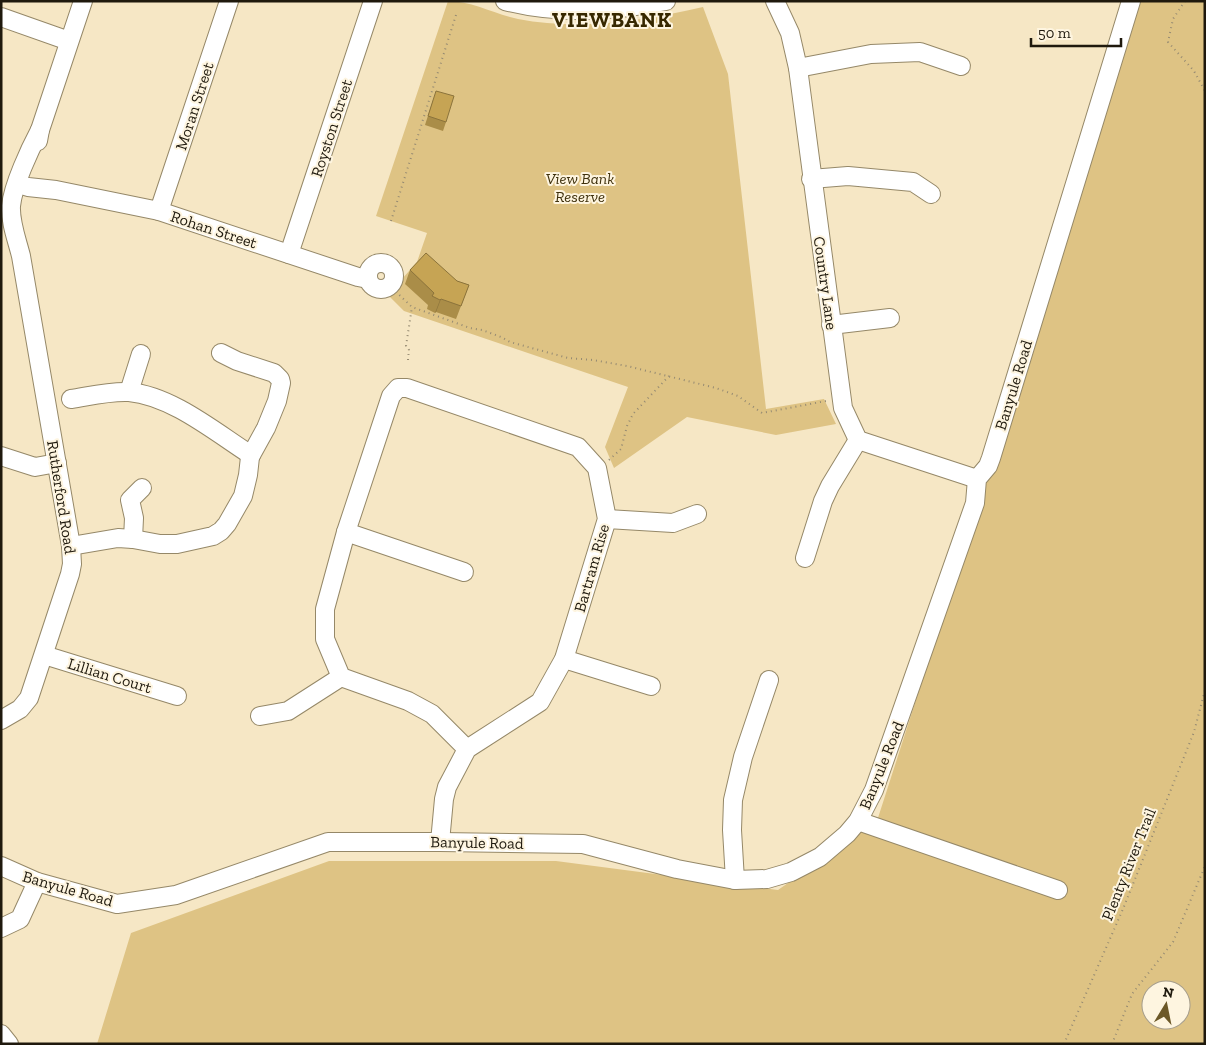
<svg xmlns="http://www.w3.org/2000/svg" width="1206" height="1045" viewBox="0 0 1206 1045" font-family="'Zilla Slab',serif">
	<rect width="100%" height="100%" fill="#f6e7c5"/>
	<g fill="#dec384" fill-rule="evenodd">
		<path d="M448,1C472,1 494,14 518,19C580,31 642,21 703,7L728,74L766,409L824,399L836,424L776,435L687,417L614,468L605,447L628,387L404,311L390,297L402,279L417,262L427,233L376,216Z"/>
		<path d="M1141,1H1205V1044H97L131,933L329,861H556L778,890L877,821ZM1151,990H1181V1020H1151Z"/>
	</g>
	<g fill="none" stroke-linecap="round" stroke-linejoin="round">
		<g stroke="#958868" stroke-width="20">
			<g id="minor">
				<path d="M505,1C559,15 612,12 666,1"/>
				<path d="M775,1L790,33L798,68L843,408L858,440L977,479"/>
				<path d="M1,17L69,41"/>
				<path d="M798,68L871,54L920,52L961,66"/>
				<path d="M38,141L40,130L83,1"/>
				<path d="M811,179L848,176L913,182L931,194"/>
				<path d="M18,184L28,187L56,190L159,211L358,277L368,279"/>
				<path d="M159,211L229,1"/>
				<path d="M289,254L373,1"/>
				<circle cx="381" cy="276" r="13"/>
				<path d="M831,325L890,318"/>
				<path d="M129,392L141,354"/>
				<path d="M71,399C90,396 109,391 129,392C172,396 215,432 251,455"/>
				<path d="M1,456L35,467L57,463"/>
				<path d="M607,519L673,523L697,514"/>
				<path d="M346,532L464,572"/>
				<path d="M133,539L134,518L130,500L142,488"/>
				<path d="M71,546L118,538L133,539L160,544H177L213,536L221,531L227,524L243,496L248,475L250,457L266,428L277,401L281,383L280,379L274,373L237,361L221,353"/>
				<path d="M805,558L823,501L830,486L858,440"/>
				<path d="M44,655L177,696"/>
				<path d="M564,659L651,686"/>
				<path d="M260,716L288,711L341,677"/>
				<path d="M1,720L20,709L29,698L70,574L72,564L71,546L21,256C17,240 10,222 11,206C13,185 30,149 40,130"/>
				<path d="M858,821L1058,890"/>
				<path d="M440,842L444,799L447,787L467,749L540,702L564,659L607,519L597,468L578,447L407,388H398L391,396L346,532L325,609V639L341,677L408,701L432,714L467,749"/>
				<path d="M1,866L37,882L117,904L176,895L328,842H440L583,844L677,869L735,880L767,879L791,872L820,857L847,834L858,821L874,790L975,503L977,479L988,466L991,458L1131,1"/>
				<path d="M735,880L732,830L733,800L743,757L769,680"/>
				<path d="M1,928L20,919L37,882"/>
				<path d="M1,1034L9,1044"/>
			</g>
		</g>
		<g stroke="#958a72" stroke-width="2" stroke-dasharray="1 4" stroke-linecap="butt">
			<path d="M1185,1L1173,19L1168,42L1194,71L1205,91"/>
			<path d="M391,221L456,15"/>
			<path d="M391,283L394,290L412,307L470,328L482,330L501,337L510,342L568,358L593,360L627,366L716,388L738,396L762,413L826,401"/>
			<path d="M408,360L409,350L406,346L412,307"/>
			<path d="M609,460L621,449L627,426L633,414L669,376"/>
			<path d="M1064,1044L1123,909L1194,732L1205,690"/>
			<path d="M1112,1044L1132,994L1173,942L1205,866"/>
		</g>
		<use href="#minor" stroke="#fff" stroke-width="18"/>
	</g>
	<g fill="#aa8d48">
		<path d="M433,100L446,122L443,131L425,125Z"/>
		<path d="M410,270L457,281L469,285L456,319L436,312L435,313L427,309L428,305L405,284Z"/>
	</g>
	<path fill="#8b733b" d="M441,299L436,312L435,313L440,300Z"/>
	<g fill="#c6a454" stroke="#8b733b">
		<path d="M436,91L454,96L446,122L428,116Z"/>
		<path d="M426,253L457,281L469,285L461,306L441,299L440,300L432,296L434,293L410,270Z"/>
	</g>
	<g text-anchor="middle" stroke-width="4" stroke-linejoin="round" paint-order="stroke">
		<g font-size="16" fill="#1f190d" stroke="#fef5e0">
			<text transform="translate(194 106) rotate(-72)" y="6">Moran Street</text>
			<text transform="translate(331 128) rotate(-72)" y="6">Royston Street</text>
			<text transform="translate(214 229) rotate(18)" y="6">Rohan Street</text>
			<text transform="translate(826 283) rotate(82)" y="6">Country Lane</text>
			<text transform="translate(1013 385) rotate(-73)" y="6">Banyule Road</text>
			<text transform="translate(62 497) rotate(81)" y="6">Rutherford Road</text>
			<text transform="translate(591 568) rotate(-74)" y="6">Bartram Rise</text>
			<text transform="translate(110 675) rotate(17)" y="6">Lillian Court</text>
			<text transform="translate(881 765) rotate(-68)" y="6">Banyule Road</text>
			<text transform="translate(477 842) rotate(1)" y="6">Banyule Road</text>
			<text transform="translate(1128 864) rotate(-68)" y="6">Plenty River Trail</text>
			<text transform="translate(68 888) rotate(16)" y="6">Banyule Road</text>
		</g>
		<g font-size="16" font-style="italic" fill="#3f310d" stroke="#fef5e0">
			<text x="580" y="184">View Bank<tspan x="580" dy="18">Reserve</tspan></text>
		</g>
		<g font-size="21" font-weight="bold" letter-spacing="1" fill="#372800" stroke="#fef5e0">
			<text x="612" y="27">VIEWBANK</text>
		</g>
	</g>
	<rect width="1206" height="1045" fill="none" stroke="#1f190d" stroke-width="5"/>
	<g transform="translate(1166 1005) rotate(10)"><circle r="24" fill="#fef5e0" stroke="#a59d8c"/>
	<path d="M0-4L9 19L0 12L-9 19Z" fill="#6c5827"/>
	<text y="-8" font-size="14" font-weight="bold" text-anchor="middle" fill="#1f190d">N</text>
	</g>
	<path d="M1031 38v8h90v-8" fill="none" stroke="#1f190d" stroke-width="2.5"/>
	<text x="1038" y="38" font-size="15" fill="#1f190d" stroke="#fef5e0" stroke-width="4" paint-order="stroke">50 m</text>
</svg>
